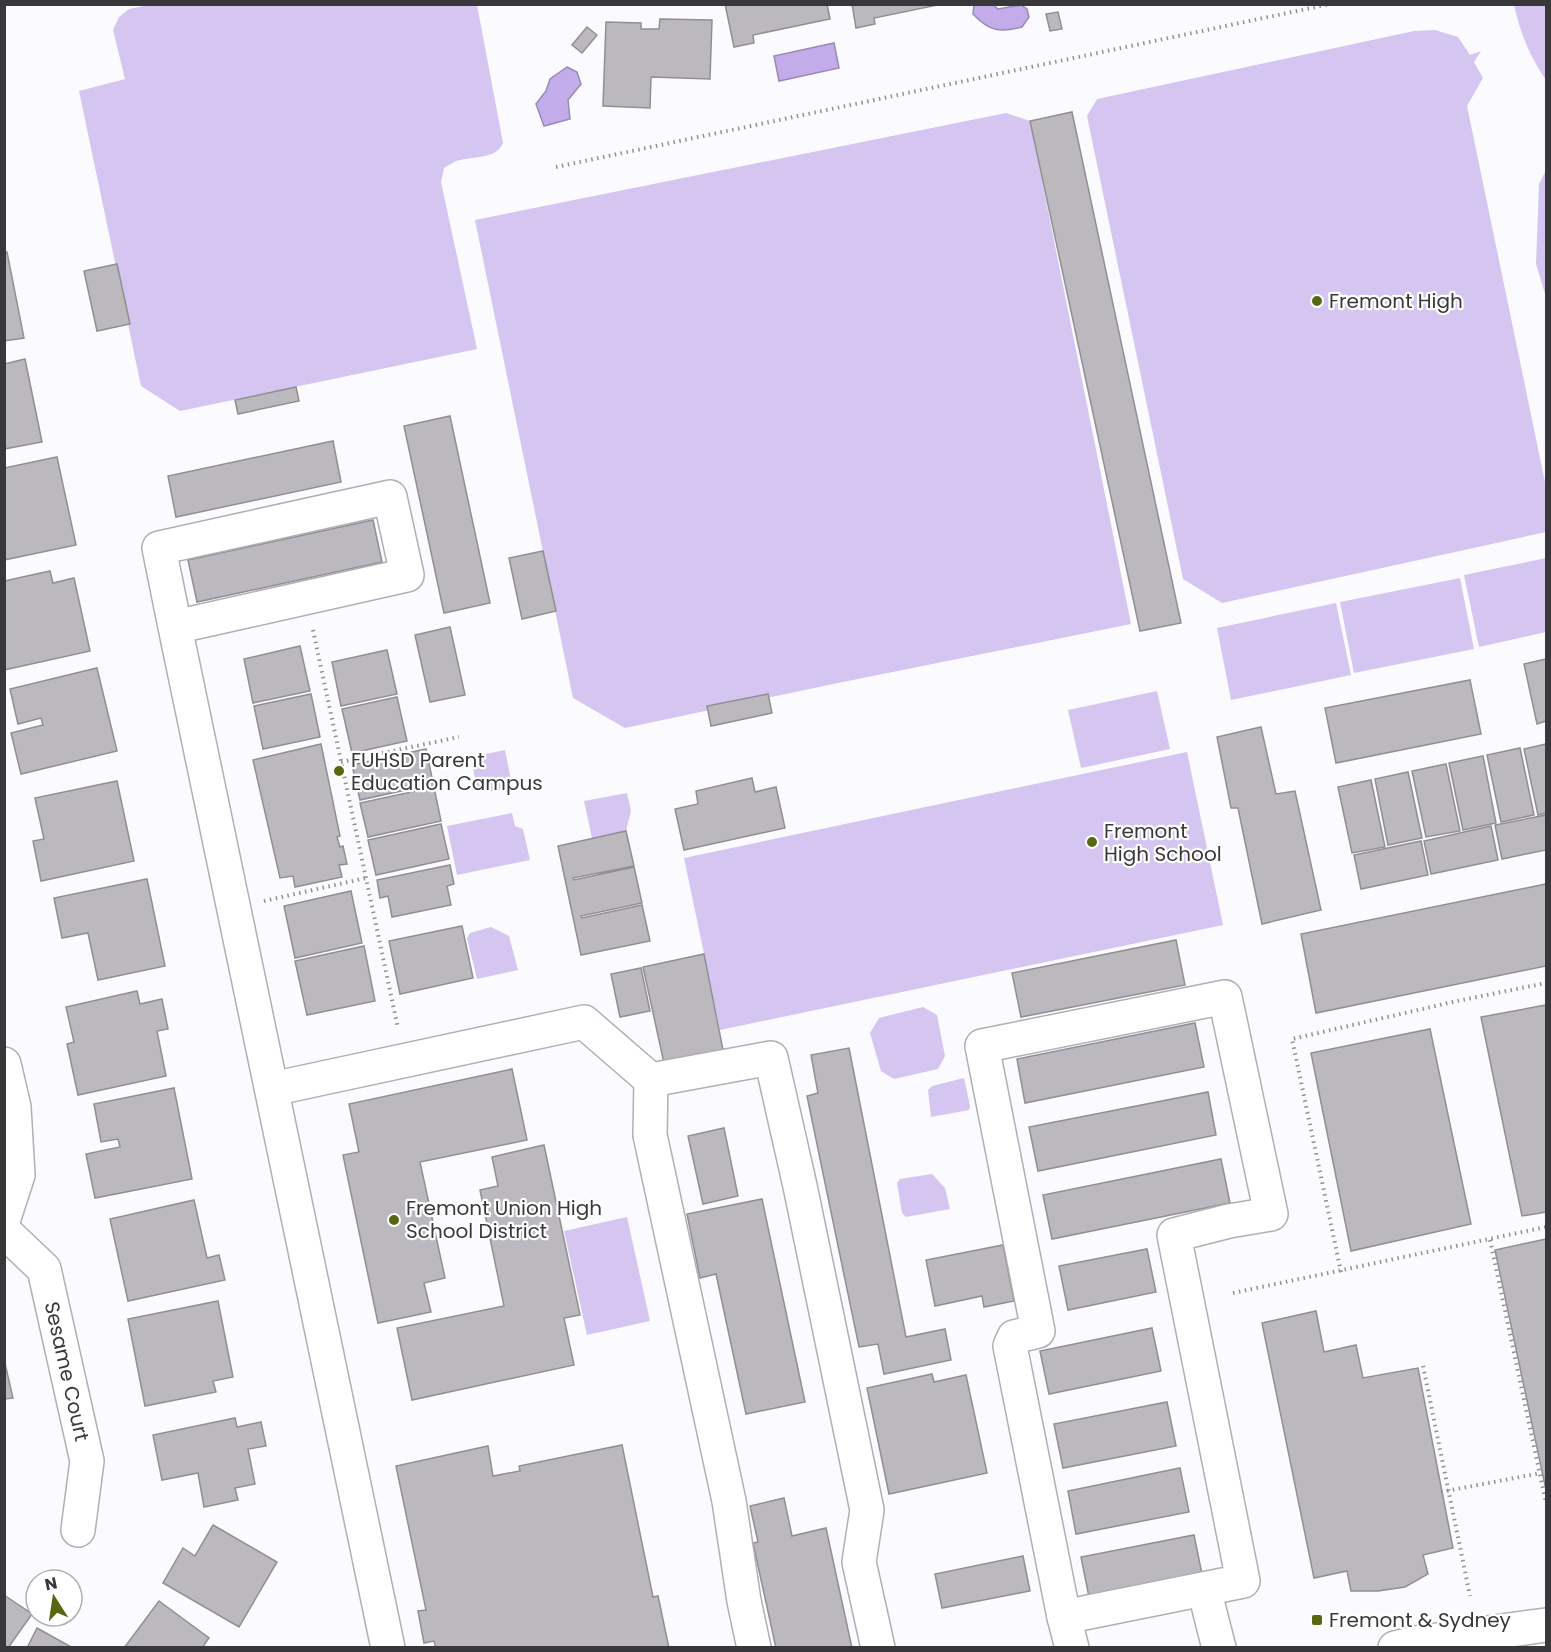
<svg xmlns="http://www.w3.org/2000/svg" width="1551" height="1652" viewBox="0 0 1551 1652" font-family="Poppins,sans-serif">
	<rect width="100%" height="100%" fill="#fbfaff"/>
	<g fill="#d4c6f0">
		<path d="M149,5H477L503,143C496,160 472,156 456,161C452,163 448,166 444,168L441,182L477,349L180,411L141,386L79,91L125,79L113,30L119,17L129,9Z"/>
		<path d="M1519,5H1546V80C1529,55 1521,35 1514,5Z"/>
		<path d="M1435,30L1458,37L1470,55L1481,51L1474,62L1483,78L1467,106L1546,487V532L1222,603L1183,579L1087,116L1097,99L1414,31Z"/>
		<path d="M1006,113L1030,121L1131,624L833,684L625,728L573,698L475,220Z"/>
		<path d="M1546,170V297L1536,264L1539,184Z"/>
		<path d="M1546,558V632L1479,647L1464,575Z"/>
		<path d="M1460,578L1474,649L1354,673L1340,602Z"/>
		<path d="M1336,603L1351,675L1231,700L1217,628Z"/>
		<path d="M1157,691L1170,749L1081,768L1068,710Z"/>
		<path d="M505,750L511,780L504,789L488,792L476,785L471,757Z"/>
		<path d="M1187,752L1223,925L720,1030L684,858Z"/>
		<path d="M627,793L631,811L626,831L592,838L584,801Z"/>
		<path d="M512,813L515,826L523,829L530,860L457,875L447,826Z"/>
		<path d="M491,927L509,936L518,970L477,979L467,938L470,933Z"/>
		<path d="M923,1007L937,1015L945,1056L938,1069L894,1079L881,1071L870,1033L879,1018Z"/>
		<path d="M964,1078L970,1106L969,1110L931,1117L928,1090L932,1086Z"/>
		<path d="M932,1174L945,1188L950,1209L906,1217L902,1213L897,1183L900,1179Z"/>
		<path d="M627,1217L650,1321L587,1335L564,1231Z"/>
	</g>
	<g fill="#c2adea" stroke="#998ab5" stroke-width="1.5">
		<path d="M974,5H993L998,9L1021,5L1027,9L1029,17L1022,27C999,33 989,31 973,14Z"/>
		<path d="M834,43L839,68L779,81L774,56Z"/>
		<path d="M567,67L577,72L581,84L568,100L570,119L544,126L536,104L546,91L550,79Z"/>
	</g>
	<g fill="#bbb9be" stroke="#908f93" stroke-width="1.5">
		<path d="M725,4H827L830,19L753,35L754,43L734,47Z"/>
		<path d="M852,4H938V5L874,18L875,24L856,28Z"/>
		<path d="M1058,12L1062,29L1050,31L1046,14Z"/>
		<path d="M660,19L712,20L710,79L651,77L650,108L603,106L606,22L641,23V29H659Z"/>
		<path d="M587,27L597,35L582,53L572,45Z"/>
		<path d="M1072,112L1181,623L1140,631L1030,121Z"/>
		<path d="M4,252H7L24,338L4,341Z"/>
		<path d="M117,264L130,324L97,331L84,271Z"/>
		<path d="M25,359L42,442L4,449V364Z"/>
		<path d="M296,387L299,401L238,414L235,400Z"/>
		<path d="M450,416L490,603L444,613L404,426Z"/>
		<path d="M333,441L341,482L176,517L168,476Z"/>
		<path d="M57,457L76,545L4,560V468Z"/>
		<path d="M373,520L382,562L197,602L188,560Z"/>
		<path d="M543,551L556,611L522,619L509,558Z"/>
		<path d="M50,571L53,583L74,578L90,651L4,670V581Z"/>
		<path d="M450,627L465,695L430,702L415,635Z"/>
		<path d="M300,646L310,691L253,703L244,659Z"/>
		<path d="M387,650L397,694L341,706L332,662Z"/>
		<path d="M1546,659V721L1537,724L1524,664Z"/>
		<path d="M97,668L117,751L21,774L11,733L43,725L41,718L18,724L10,689Z"/>
		<path d="M1470,680L1481,734L1336,763L1325,708Z"/>
		<path d="M311,694L320,737L263,749L254,706Z"/>
		<path d="M768,694L772,713L711,726L707,706Z"/>
		<path d="M397,697L407,741L352,753L342,709Z"/>
		<path d="M1261,727L1276,794L1295,791L1321,910L1262,924L1238,808H1231L1217,737Z"/>
		<path d="M321,744L340,836L337,837L340,847L343,846L347,864L339,865L342,877L295,887L293,876L280,878L253,760Z"/>
		<path d="M1546,744V813L1538,815L1524,749Z"/>
		<path d="M1520,748L1534,815L1501,822L1487,755Z"/>
		<path d="M426,749L441,821L368,837L360,803L425,789L424,786L360,800L352,765Z"/>
		<path d="M1483,756L1496,823L1463,830L1449,763Z"/>
		<path d="M1446,764L1460,831L1426,837L1412,771Z"/>
		<path d="M1408,772L1422,838L1388,845L1375,779Z"/>
		<path d="M752,778L755,792L776,787L785,828L684,850L675,809L698,804L696,791Z"/>
		<path d="M1371,780L1385,847L1352,853L1338,787Z"/>
		<path d="M117,781L134,861L41,881L33,841L44,839L35,798Z"/>
		<path d="M1546,815V850L1502,859L1495,825Z"/>
		<path d="M441,824L449,859L376,875L368,840Z"/>
		<path d="M1491,826L1498,860L1431,874L1424,841Z"/>
		<path d="M626,831L634,866L573,878L574,880L634,867L642,903L581,916L582,918L642,905L650,941L581,955L558,846Z"/>
		<path d="M1421,841L1428,875L1361,889L1354,855Z"/>
		<path d="M450,865L454,884L447,886L451,905L392,917L388,896L380,898L377,880Z"/>
		<path d="M147,879L165,966L98,980L88,933L62,938L54,898Z"/>
		<path d="M1546,884V966L1316,1013L1301,934Z"/>
		<path d="M351,891L362,943L295,958L284,906Z"/>
		<path d="M462,926L473,978L400,994L389,941Z"/>
		<path d="M1176,940L1185,985L1021,1017L1012,973Z"/>
		<path d="M364,946L375,1001L307,1015L295,961Z"/>
		<path d="M704,954L723,1050L664,1063L643,967Z"/>
		<path d="M641,968L650,1011L620,1017L611,974Z"/>
		<path d="M137,991L140,1004L162,999L168,1029L157,1031L166,1076L78,1095L67,1044L74,1042L66,1007Z"/>
		<path d="M1546,1005V1212L1522,1216L1481,1017Z"/>
		<path d="M1195,1023L1204,1067L1025,1103L1017,1059Z"/>
		<path d="M1430,1029L1471,1224L1351,1251L1311,1053Z"/>
		<path d="M849,1048L906,1337L945,1329L951,1360L884,1374L878,1344L859,1347L807,1096L818,1093L811,1055Z"/>
		<path d="M512,1069L527,1140L420,1162L445,1278L424,1283L431,1312L378,1323L343,1155L359,1152L349,1104Z"/>
		<path d="M174,1088L192,1179L95,1198L86,1154L120,1147L118,1139L101,1142L94,1104Z"/>
		<path d="M1208,1092L1216,1135L1038,1171L1029,1127Z"/>
		<path d="M724,1128L738,1196L703,1204L688,1136Z"/>
		<path d="M544,1145L580,1315L564,1318L574,1365L412,1400L397,1328L504,1306L480,1190L498,1186L492,1157Z"/>
		<path d="M1221,1159L1230,1203L1052,1239L1043,1195Z"/>
		<path d="M762,1199L805,1402L746,1414L716,1274L700,1278L687,1214Z"/>
		<path d="M194,1200L207,1258L219,1255L225,1280L128,1301L110,1219Z"/>
		<path d="M1546,1239V1490L1495,1250Z"/>
		<path d="M1003,1245L1014,1301L984,1307L982,1296L935,1306L926,1260Z"/>
		<path d="M1147,1249L1156,1292L1068,1310L1059,1266Z"/>
		<path d="M218,1301L233,1377L213,1381L216,1392L145,1406L128,1319Z"/>
		<path d="M1316,1311L1324,1352L1356,1345L1363,1378L1418,1368L1453,1548L1423,1555L1428,1574L1405,1587L1378,1591H1351L1347,1571L1314,1578L1262,1323Z"/>
		<path d="M1152,1328L1161,1371L1049,1394L1040,1351Z"/>
		<path d="M4,1359L13,1398L4,1399Z"/>
		<path d="M932,1374L934,1382L966,1375L987,1473L889,1494L867,1388Z"/>
		<path d="M1167,1402L1176,1446L1063,1468L1054,1424Z"/>
		<path d="M235,1418L237,1427L261,1422L266,1446L248,1449L255,1484L235,1488L238,1500L204,1507L198,1473L162,1480L153,1435Z"/>
		<path d="M622,1445L653,1597L658,1596L669,1648H436L434,1641L424,1643L418,1611L426,1610L396,1466L488,1446L493,1476L520,1471L519,1466Z"/>
		<path d="M1180,1468L1189,1512L1076,1534L1068,1491Z"/>
		<path d="M784,1498L792,1536L826,1528L852,1648H776L753,1543L758,1542L750,1506Z"/>
		<path d="M213,1525L277,1562L239,1627L163,1583L183,1548L195,1556Z"/>
		<path d="M1194,1535L1203,1579L1090,1602L1081,1557Z"/>
		<path d="M1023,1556L1030,1591L942,1608L935,1574Z"/>
		<path d="M4,1595L32,1614L8,1648H4Z"/>
		<path d="M159,1601L209,1638L202,1648H124Z"/>
		<path d="M37,1628L73,1648H27Z"/>
	</g>
	<g fill="none" stroke-linecap="round" stroke-linejoin="round">
		<g stroke="#b0afb4" stroke-width="36">
			<g id="minor">
				<path d="M175,627L407,575L390,497L159,548L175,627L388,1648"/>
				<path d="M1225,997L1271,1214L1229,1221L1174,1235L1243,1581L1064,1617L1010,1346L1014,1337L1038,1331L982,1046Z"/>
				<path d="M4,1064L14,1107L18,1175L4,1218"/>
				<path d="M651,1080L650,1135L729,1501L744,1601L754,1648"/>
				<path d="M272,1089L584,1022L651,1080L771,1058L800,1186L867,1510L859,1562L878,1648"/>
				<path id="s1" d="M4,1231L44,1269L87,1461L78,1530"/>
				<path d="M1204,1589L1219,1648"/>
				<path d="M1064,1617L1072,1648"/>
			</g>
		</g>
		<g stroke="#b0afb4" stroke-width="36">
			<path id="major" d="M1395,1648L1415,1643L1546,1625"/>
		</g>
		<g stroke="#929195" stroke-width="4" stroke-dasharray="1.5 4.5" stroke-linecap="butt">
			<path d="M556,167L1330,4"/>
			<path d="M313,630L398,1028"/>
			<path d="M341,762L459,737"/>
			<path d="M264,901L366,878"/>
			<path d="M1490,1240L1546,1503"/>
			<path d="M1341,1272L1292,1039L1457,1001L1546,983"/>
			<path d="M1233,1293L1546,1227"/>
			<path d="M1423,1366L1470,1596"/>
			<path d="M1441,1492L1541,1473"/>
		</g>
		<use href="#minor" stroke="#fff" stroke-width="33"/>
		<use href="#major" stroke="#fff" stroke-width="33"/>
	</g>
	<g fill="#586811" stroke="#fff" stroke-width="2">
		<circle cx="1317" cy="301" r="6"/>
		<circle cx="339" cy="771" r="6"/>
		<circle cx="1092" cy="842" r="6"/>
		<circle cx="394" cy="1220" r="6"/>
		<rect x="1311" y="1614" width="12" height="12" rx="3"/>
	</g>
	<g text-anchor="middle" stroke-width="4.5" stroke-linejoin="round" paint-order="stroke">
		<g font-size="20" fill="#38383a" stroke="#fff" text-anchor="start">
			<text x="1329" y="308">Fremont High</text>
			<text x="351" y="767">FUHSD Parent<tspan x="351" dy="23">Education Campus</tspan></text>
			<text x="1104" y="838">Fremont<tspan x="1104" dy="23">High School</tspan></text>
			<text x="406" y="1215">Fremont Union High<tspan x="406" dy="23">School District</tspan></text>
			<text x="1329" y="1627">Fremont &amp; Sydney</text>
		</g>
		<g font-size="20" fill="#38383a" stroke="#fff">
			<text dy="7" stroke="none"><textPath href="#s1" startOffset="160">Sesame Court</textPath></text>
		</g>
	</g>
	<rect width="1551" height="1652" fill="none" stroke="#38383a" stroke-width="12"/>
	<g transform="translate(54 1598) rotate(348)"><circle r="28" fill="#ffffff" stroke="#afafb0" stroke-width="1.5"/>
	<path d="M0-4.5L10 22L0 15L-10 22Z" fill="#586811"/>
	<text y="-9" font-size="16" font-weight="bold" text-anchor="middle" fill="#38383a">N</text>
	</g>
</svg>
